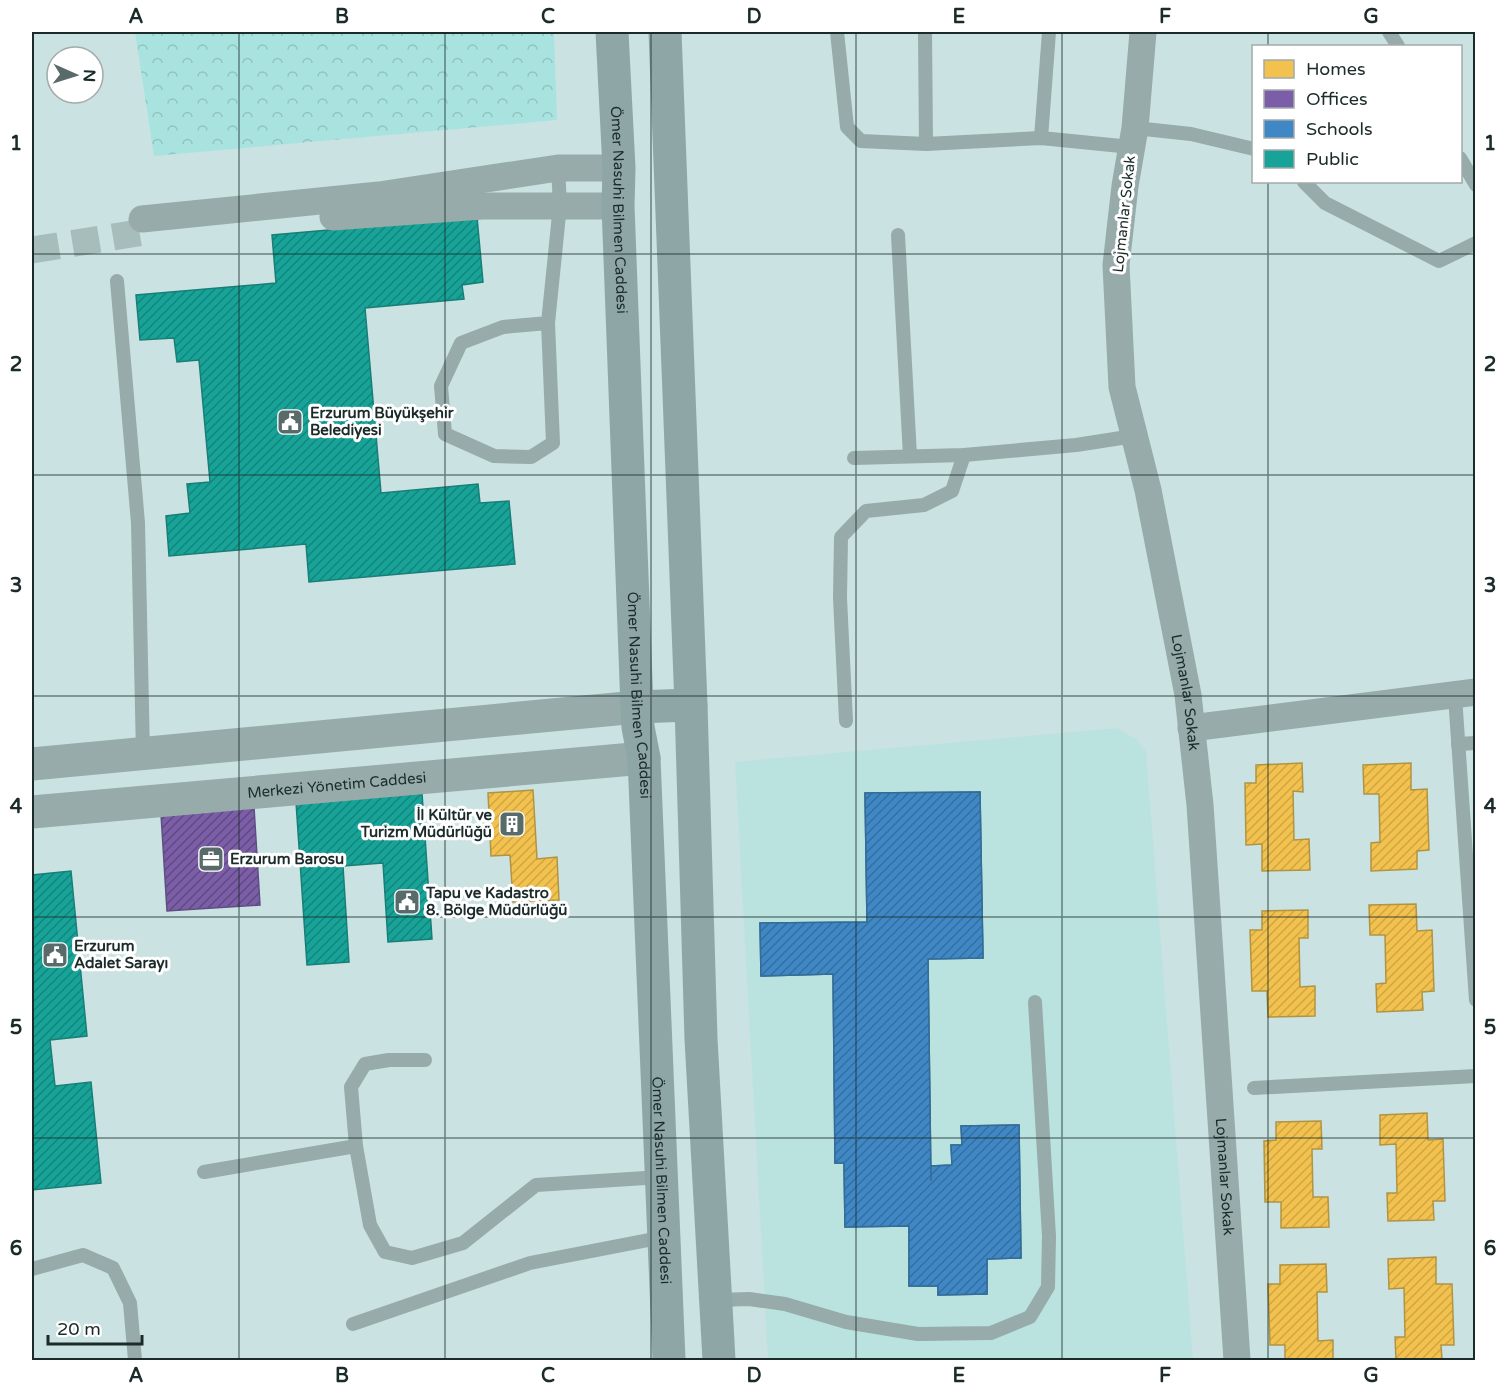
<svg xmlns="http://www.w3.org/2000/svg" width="1507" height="1392" viewBox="0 0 1507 1392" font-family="'Varela Round',sans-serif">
	<defs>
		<pattern id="park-crowns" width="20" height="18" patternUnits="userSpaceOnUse" patternTransform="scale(1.5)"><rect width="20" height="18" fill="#a9e3e0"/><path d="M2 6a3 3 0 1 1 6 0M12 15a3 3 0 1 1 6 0" fill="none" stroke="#91c3c0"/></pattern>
		<pattern id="homes-hatch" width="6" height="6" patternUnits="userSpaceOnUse" patternTransform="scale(1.5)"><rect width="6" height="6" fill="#f2c14e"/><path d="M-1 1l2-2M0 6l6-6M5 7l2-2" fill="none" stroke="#cfa644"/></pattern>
		<pattern id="offices-hatch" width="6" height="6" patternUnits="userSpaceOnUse" patternTransform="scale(1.5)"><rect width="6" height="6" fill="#7b5ea7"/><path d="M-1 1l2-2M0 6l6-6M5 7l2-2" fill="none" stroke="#5e4a80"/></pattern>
		<pattern id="schools-hatch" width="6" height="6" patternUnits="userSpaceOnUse" patternTransform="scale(1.5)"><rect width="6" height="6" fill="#3f88c5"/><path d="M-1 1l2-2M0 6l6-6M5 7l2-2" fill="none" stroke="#346fa0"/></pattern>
		<pattern id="public-hatch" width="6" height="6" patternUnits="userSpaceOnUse" patternTransform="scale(1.5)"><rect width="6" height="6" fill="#17a398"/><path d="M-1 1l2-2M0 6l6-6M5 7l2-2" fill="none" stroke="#14857c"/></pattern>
	</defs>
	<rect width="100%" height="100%" fill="#cae2e1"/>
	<path fill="#bae3e0" d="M1117,728L1137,740L1146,752L1193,1358L1085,1360H768L735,762Z"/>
	<path fill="url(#park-crowns)" d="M135,32H554L557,120L154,156Z"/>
	<g fill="url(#homes-hatch)" stroke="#b19443" stroke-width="1.5">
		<path d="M1302,763L1303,792L1293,791L1294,840L1309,839L1310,870L1262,871V844L1246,845L1245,783H1256V765Z"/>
		<path d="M1411,763V790L1427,789L1429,850L1417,851V869L1371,871V843L1380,842L1379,794H1364L1363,765Z"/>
		<path d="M533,790L537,859L557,857L559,900L513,902L510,855L491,856L488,793Z"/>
		<path d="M1416,904L1417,931L1432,930L1434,991L1422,992L1423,1010L1377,1012L1376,984L1386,983L1385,935H1370L1369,905Z"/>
		<path d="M1308,910V938H1299L1300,987L1315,986V1016L1268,1017L1267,991H1252L1250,930H1262V911Z"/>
		<path d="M1427,1113L1428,1140L1443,1139L1445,1201H1433L1434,1220L1388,1221L1387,1193H1397L1396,1144L1380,1145V1115Z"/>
		<path d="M1321,1121L1322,1149H1312L1313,1197H1328L1329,1227L1281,1228V1202H1265L1264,1141L1276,1140V1122Z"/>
		<path d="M1436,1257V1284H1452L1454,1345H1441L1442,1360H1396L1395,1337H1405L1404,1288L1389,1289L1388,1259Z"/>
		<path d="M1326,1264L1327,1292H1317L1318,1341L1333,1340V1360H1285V1345H1270L1268,1284H1280V1265Z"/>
	</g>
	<path fill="url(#offices-hatch)" stroke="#5e4f82" stroke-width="1.5" d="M254,807L260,905L167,911L161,814Z"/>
	<g fill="url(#schools-hatch)" stroke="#346c96" stroke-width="1.5" fill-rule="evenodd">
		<path d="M980,792L983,958L928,959L931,1181V1166L952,1165L951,1145H962L961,1126L1019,1125L1021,1258L987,1259V1294L938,1295V1286H909V1226L845,1227L844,1163H835L833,974L761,976L760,923L867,922L865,793ZM941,1185H976V1220L941,1221Z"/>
		<path d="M980,792L983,958L928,959L931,1181V1166L952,1165L951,1145H962L961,1126L1019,1125L1021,1258L987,1259V1294L938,1295V1286H909V1226L845,1227L844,1163H835L833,974L761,976L760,923L867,922L865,793Z"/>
	</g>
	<g fill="url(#public-hatch)" stroke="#187f77" stroke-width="1.5">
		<path d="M477,217L483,282L462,285L464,299L365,308L381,493L478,484L480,503L509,501L515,564L309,582L306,544L169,556L166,516L190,513L187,484L210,482L199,360L177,362L174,338L140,340L136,295L276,283L272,235Z"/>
		<path d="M422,793L432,939L388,942L383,863L343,866L349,962L307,965L296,802Z"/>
		<path d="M71,871L87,1036L50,1040L55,1086L91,1082L101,1183L32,1190V875Z"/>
	</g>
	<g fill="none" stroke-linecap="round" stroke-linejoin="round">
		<path stroke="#a7bdbc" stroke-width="27" stroke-dasharray="27 14" stroke-linecap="butt" d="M32,250L144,232"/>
		<g stroke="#96abaa" stroke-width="14">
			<path d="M837,32L847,127L861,141L926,144L1041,138L1131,147"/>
			<path d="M925,32L926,144"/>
			<path d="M1389,32L1398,46"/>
			<path d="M1135,128L1191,134L1254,149"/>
			<path d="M1041,138L1049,32"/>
			<path d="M1460,158L1476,185"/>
			<path d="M1304,182L1325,203L1439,261L1476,243"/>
			<path d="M898,235L910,456"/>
			<path d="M117,281L138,523L143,754"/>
			<path d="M548,323L503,327L461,343L441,386L445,434L494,456L531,457L553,443L548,323L560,205L558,168"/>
			<path d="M854,458L964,455L1076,445L1134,436"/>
			<path d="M1455,696L1476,1000"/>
			<path d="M846,721L840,598L841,537L866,511L924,505L952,491L964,455"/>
			<path d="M1458,744L1476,743"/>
			<path d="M425,1060H389L365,1064L351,1087L356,1146L370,1225L385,1252L412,1258L463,1243L536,1185L661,1177"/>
			<path d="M1254,1088L1476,1076"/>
			<path d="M204,1172L356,1146"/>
			<path d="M32,1269L83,1255L113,1268L130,1303L135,1360"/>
			<path d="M716,1300L749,1299L785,1304L846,1322L918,1334L991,1333L1030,1317L1048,1287L1049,1236L1035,1002"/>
			<path d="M353,1324L530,1263L664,1237"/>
		</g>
		<g stroke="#96abaa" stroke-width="27">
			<path id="s1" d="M1143,32L1135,128L1125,186L1116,265L1122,387L1148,490L1188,695L1200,805L1237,1360"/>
			<path d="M333,217L482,206H618"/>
			<path d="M142,219L379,195L558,168H619"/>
			<path d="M1191,728L1476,692"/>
		</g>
		<g stroke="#96abaa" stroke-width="33">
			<path d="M32,764L637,707"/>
			<path id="s2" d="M32,812L644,758"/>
		</g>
		<g stroke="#8ea7a6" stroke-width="33">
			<path id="s3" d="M612,32L619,168L618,206L637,707L638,727L644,758L669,1360"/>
			<path d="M665,32L691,705L701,1039L719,1360"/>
			<path d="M637,707L691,705"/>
		</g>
	</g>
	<path fill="none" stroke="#1a2b2a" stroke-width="1.5" stroke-opacity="0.55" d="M239,32V1360M445,32V1360M651,32V1360M856,32V1360M1062,32V1360M1268,32V46M1268,182V1360M32,254H1476M32,475H1476M32,696H1476M32,917H1476M32,1138H1476"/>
	<defs>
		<g id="civic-square" transform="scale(1.35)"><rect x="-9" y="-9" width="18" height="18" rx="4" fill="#586b6a" stroke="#fff"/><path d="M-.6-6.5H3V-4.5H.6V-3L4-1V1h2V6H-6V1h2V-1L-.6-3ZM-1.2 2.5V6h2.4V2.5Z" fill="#fff"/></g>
		<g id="building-square" transform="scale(1.35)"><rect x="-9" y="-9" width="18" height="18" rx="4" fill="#586b6a" stroke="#fff"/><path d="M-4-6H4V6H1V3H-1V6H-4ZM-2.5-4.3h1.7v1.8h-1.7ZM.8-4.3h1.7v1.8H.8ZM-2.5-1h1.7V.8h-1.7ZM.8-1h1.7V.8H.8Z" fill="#fff"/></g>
		<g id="office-square" transform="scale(1.35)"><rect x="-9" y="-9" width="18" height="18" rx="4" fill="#586b6a" stroke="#fff"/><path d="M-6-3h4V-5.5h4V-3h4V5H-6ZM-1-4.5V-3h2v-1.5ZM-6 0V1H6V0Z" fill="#fff"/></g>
	</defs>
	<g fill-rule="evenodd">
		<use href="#civic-square" x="290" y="422"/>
		<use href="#building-square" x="512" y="824"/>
		<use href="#office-square" x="211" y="859"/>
		<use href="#civic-square" x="407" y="902"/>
		<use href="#civic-square" x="55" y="955"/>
	</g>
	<g text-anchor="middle" stroke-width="6" stroke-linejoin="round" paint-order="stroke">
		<g font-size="15" fill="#1a2b2a" stroke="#fff">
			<text dy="5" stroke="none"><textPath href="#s3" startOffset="178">Ömer Nasuhi Bilmen Caddesi</textPath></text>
			<text transform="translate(1124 214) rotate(-84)" y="5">Lojmanlar Sokak</text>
			<text dy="5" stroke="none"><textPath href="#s1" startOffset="669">Lojmanlar Sokak</textPath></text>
			<text dy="5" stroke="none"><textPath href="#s3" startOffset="664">Ömer Nasuhi Bilmen Caddesi</textPath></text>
			<text dy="5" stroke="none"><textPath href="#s2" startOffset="306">Merkezi Yönetim Caddesi</textPath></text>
			<text dy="5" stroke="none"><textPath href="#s1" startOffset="1155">Lojmanlar Sokak</textPath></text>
			<text dy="5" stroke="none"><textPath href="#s3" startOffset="1150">Ömer Nasuhi Bilmen Caddesi</textPath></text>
		</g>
		<g font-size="15" font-weight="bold" fill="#1a2b2a" stroke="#fff" text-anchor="start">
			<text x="310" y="418">Erzurum Büyükşehir<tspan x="310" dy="17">Belediyesi</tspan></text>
			<text x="492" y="820" text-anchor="end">İl Kültür ve<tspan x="492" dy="17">Turizm Müdürlüğü</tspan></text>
			<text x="230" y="864">Erzurum Barosu</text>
			<text x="426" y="898">Tapu ve Kadastro<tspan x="426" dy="17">8. Bölge Müdürlüğü</tspan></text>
			<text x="74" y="951">Erzurum<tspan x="74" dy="17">Adalet Sarayı</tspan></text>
		</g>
	</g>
	<rect width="1507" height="1392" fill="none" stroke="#ffffff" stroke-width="66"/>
	<rect x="1252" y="45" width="210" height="138" fill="#ffffff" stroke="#a3aaaa" stroke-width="1.5"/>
	<rect x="1264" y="60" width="30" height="18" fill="#f2c14e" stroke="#a3aaaa" stroke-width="1.5"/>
	<text x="1306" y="75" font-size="18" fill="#1a2b2a">Homes</text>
	<rect x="1264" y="90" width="30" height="18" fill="#7b5ea7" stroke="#a3aaaa" stroke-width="1.5"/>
	<text x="1306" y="105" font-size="18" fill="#1a2b2a">Offices</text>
	<rect x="1264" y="120" width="30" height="18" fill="#3f88c5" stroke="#a3aaaa" stroke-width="1.5"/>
	<text x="1306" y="135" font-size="18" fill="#1a2b2a">Schools</text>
	<rect x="1264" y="150" width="30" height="18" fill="#17a398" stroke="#a3aaaa" stroke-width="1.5"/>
	<text x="1306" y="165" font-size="18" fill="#1a2b2a">Public</text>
	<g transform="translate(75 75) rotate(93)"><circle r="28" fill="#ffffff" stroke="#a3aaaa" stroke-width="1.5"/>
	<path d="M0-4.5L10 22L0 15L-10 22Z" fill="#586b6a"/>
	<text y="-9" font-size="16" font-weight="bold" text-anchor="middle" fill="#1a2b2a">N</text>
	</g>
	<path d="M48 1335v9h94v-9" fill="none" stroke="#1a2b2a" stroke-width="3"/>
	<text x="57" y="1335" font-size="18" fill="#1a2b2a" stroke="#ffffff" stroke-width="4.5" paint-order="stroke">20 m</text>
	<rect x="33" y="33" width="1441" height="1326" fill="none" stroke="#1a2b2a" stroke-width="2"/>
	<g font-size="20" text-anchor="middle" font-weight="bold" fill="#1a2b2a">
		<text x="136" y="23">A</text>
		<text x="342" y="23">B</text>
		<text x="548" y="23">C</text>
		<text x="754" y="23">D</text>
		<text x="959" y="23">E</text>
		<text x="1165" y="23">F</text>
		<text x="1371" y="23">G</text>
		<text x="16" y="150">1</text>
		<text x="1490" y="150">1</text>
		<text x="16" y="371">2</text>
		<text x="1490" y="371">2</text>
		<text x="16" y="592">3</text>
		<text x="1490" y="592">3</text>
		<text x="16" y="813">4</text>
		<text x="1490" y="813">4</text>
		<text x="16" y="1034">5</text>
		<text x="1490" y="1034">5</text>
		<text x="16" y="1255">6</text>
		<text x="1490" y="1255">6</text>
		<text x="136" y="1382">A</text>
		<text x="342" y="1382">B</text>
		<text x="548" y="1382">C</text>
		<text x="754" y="1382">D</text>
		<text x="959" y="1382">E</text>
		<text x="1165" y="1382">F</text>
		<text x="1371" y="1382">G</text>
	</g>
</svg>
